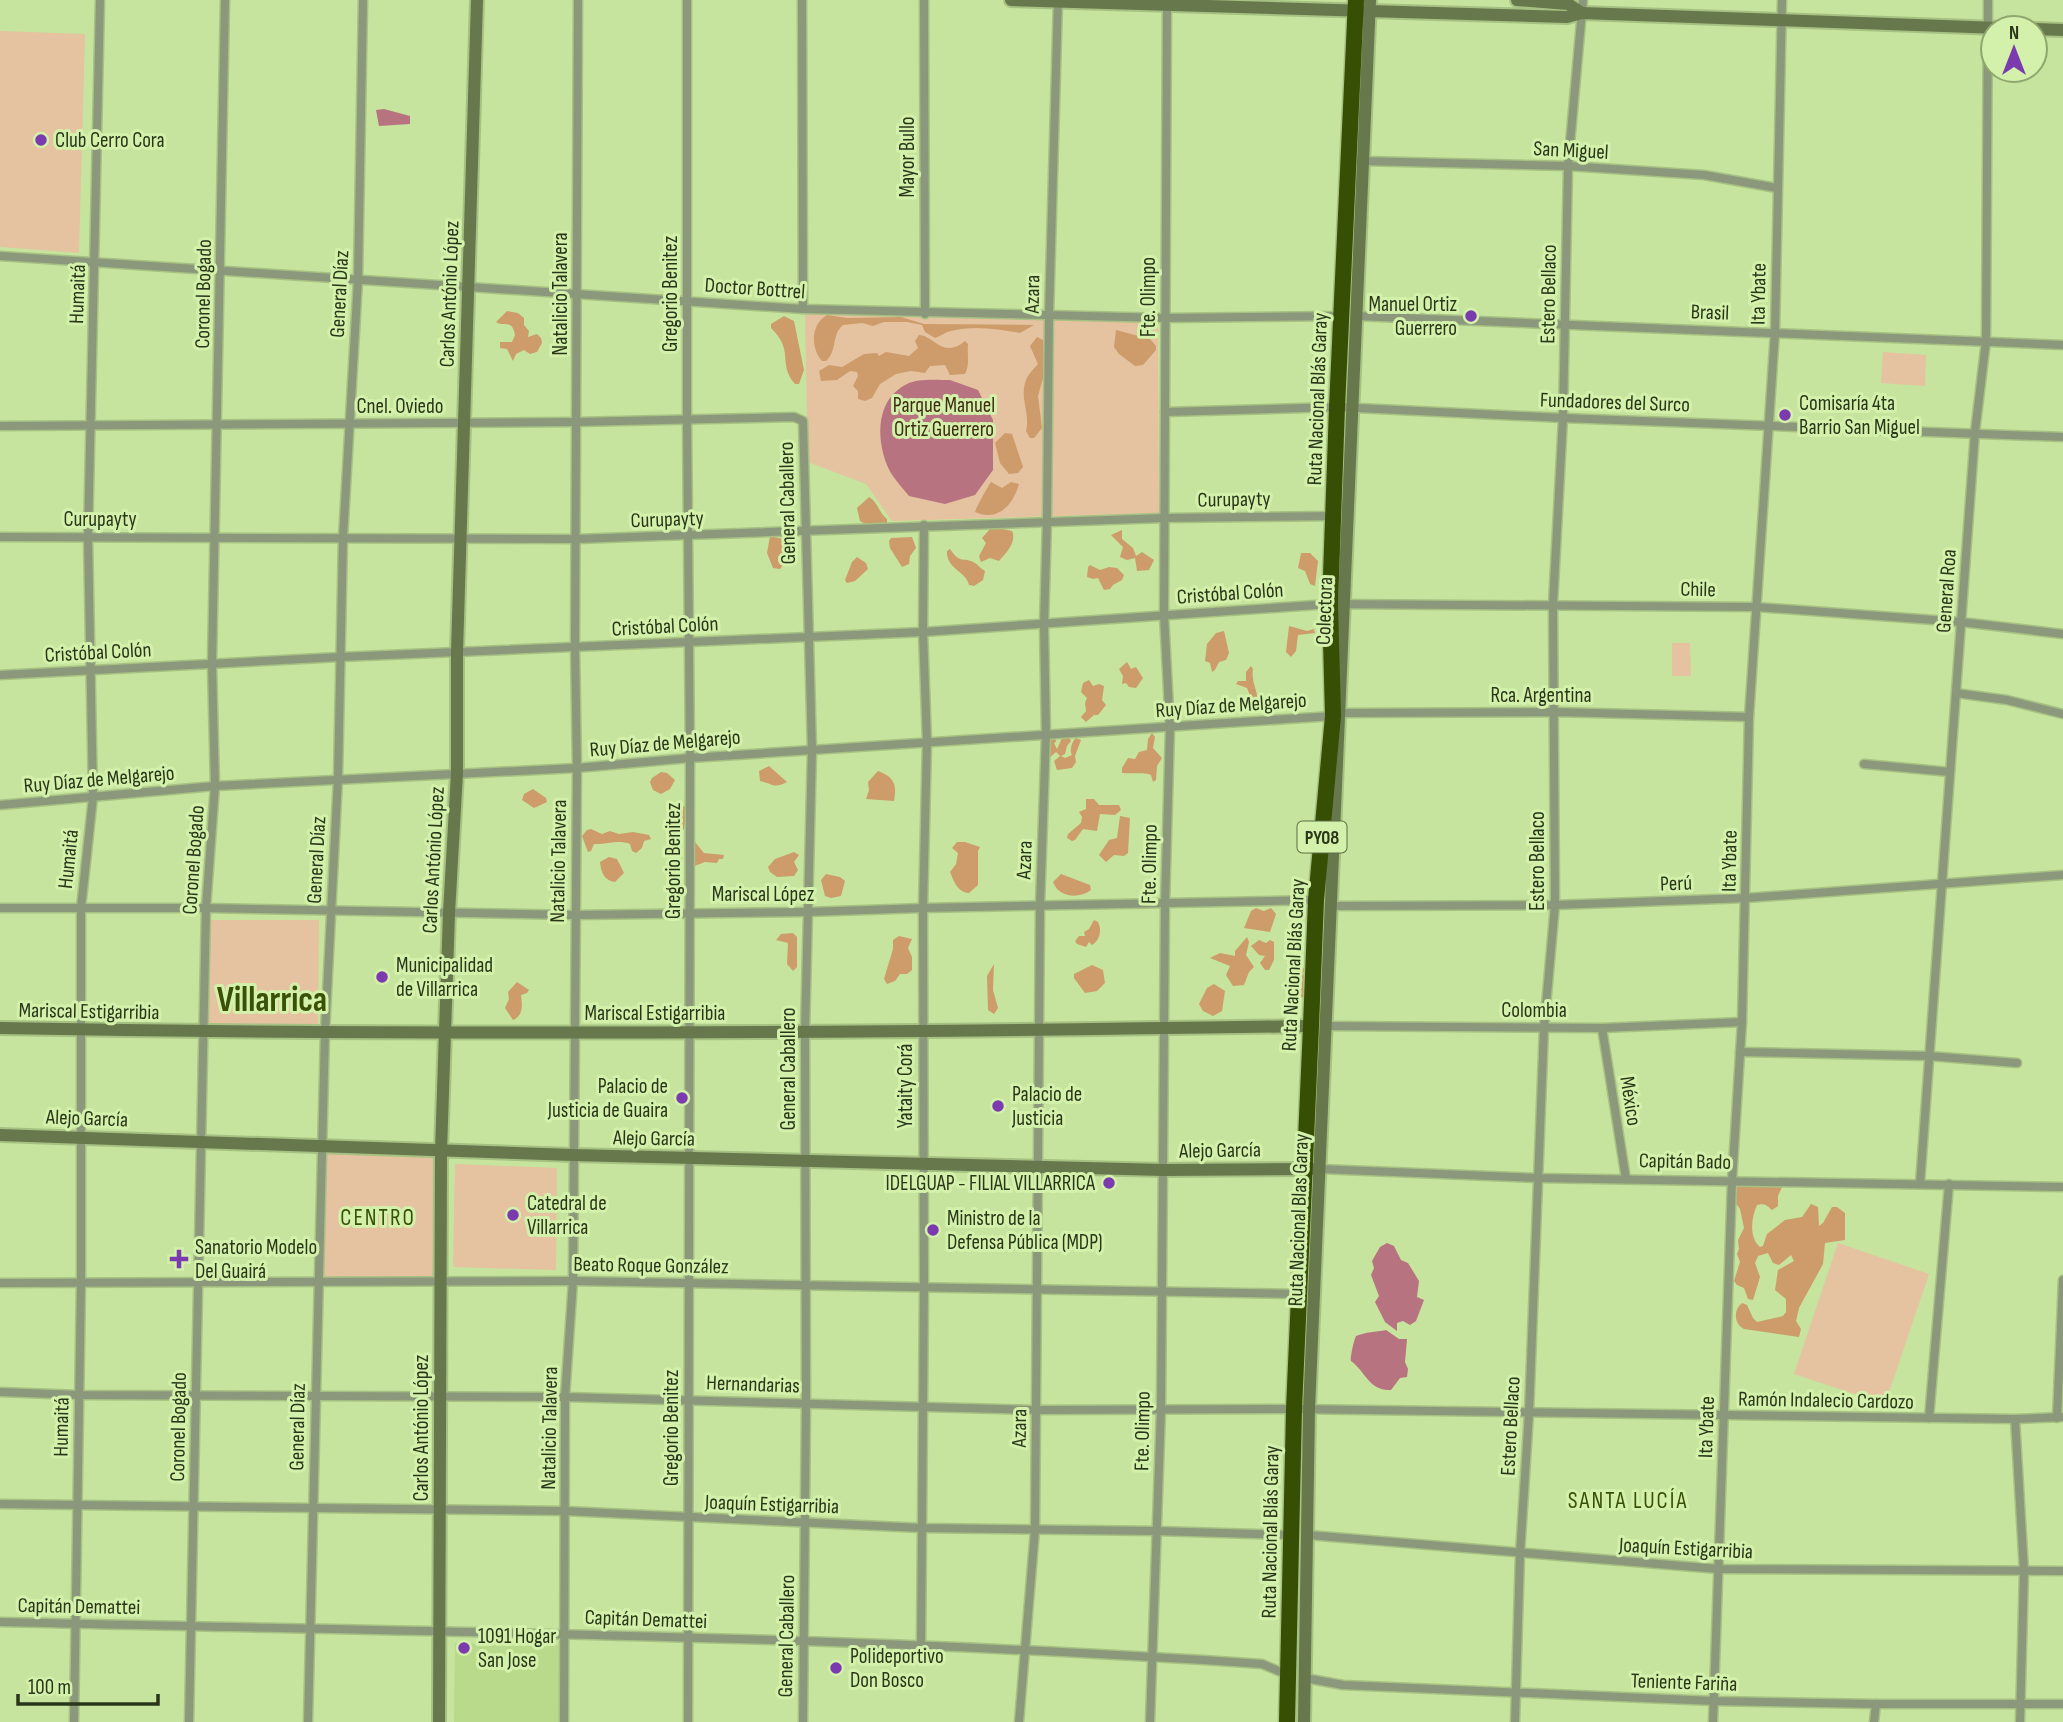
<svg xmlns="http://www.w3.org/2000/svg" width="2063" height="1722" viewBox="0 0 2063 1722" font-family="'Sofia Sans Condensed',sans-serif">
	<rect width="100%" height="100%" fill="#c6e49d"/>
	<path fill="#b9d98b" d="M455,1643L563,1645V1722H454Z"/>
	<g fill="#e5c2a0">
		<path d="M0,31L85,34L79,253L0,247Z"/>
		<path d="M805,312L1158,321L1159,513L892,521L866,484L808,462Z"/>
		<path d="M1883,352L1926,355L1925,386L1881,383Z"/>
		<path d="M1672,643H1690L1691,676H1672Z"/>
		<path d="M210,920H319L318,1027L206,1029Z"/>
		<path d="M326,1150L438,1154V1279L321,1280Z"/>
		<path d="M455,1164L557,1168L556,1270L453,1267Z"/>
		<path d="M1838,1243L1929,1274L1885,1404L1794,1374Z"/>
	</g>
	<g fill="#cd9c6a">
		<path d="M507,311L518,313L524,318V325L529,331L528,337L537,334L541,338L542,343L537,352L530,354L524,350L516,354L513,361L507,349L500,348V342H512L515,335C512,318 505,328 496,322Z"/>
		<path d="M827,315L847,318L901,317L924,324L1034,325L1020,333C999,329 973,325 951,331C945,332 941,336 935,338L925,332L922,325L907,322H884L873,326L862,323L843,325C831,335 838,350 826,361H822C810,347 811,324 827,315Z"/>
		<path d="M784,316L794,321L804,370L799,384H795C777,363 795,351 771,328V324Z"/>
		<path d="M1116,330L1150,339L1156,346V350L1143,365L1135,366L1119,354L1114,347Z"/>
		<path d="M919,335C933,336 939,352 955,347C959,346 962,343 965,341L968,344C967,354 970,366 965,374L950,375L945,365L930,366L925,373L911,371L896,374L880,384L872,398L865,401L858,399V391L853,386L858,376L857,372L850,371L837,380L821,381L819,371L829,365L842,367L864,354L877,353L879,356L886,352L909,356L918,348L915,341Z"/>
		<path d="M1037,337L1043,340L1045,371L1038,396L1042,428L1034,438H1030L1026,431C1031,413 1018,396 1027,378C1029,373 1034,369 1038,364L1030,346Z"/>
		<path d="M1005,433L1012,434L1023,467L1018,473L1009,474L1000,463L995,443Z"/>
		<path d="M991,482L1002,488L1011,482L1019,484C1013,505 998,522 975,512C976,508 988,486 991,482Z"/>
		<path d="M869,497C878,502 879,513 887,519V523L867,525L860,521L857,508Z"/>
		<path d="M998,528L1012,531C1017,542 1006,553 999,561L990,558L981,562L979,556L986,543L982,538L990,529Z"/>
		<path d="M1122,530V539L1133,548L1136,556L1142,552L1154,560L1149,570L1137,571L1135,558L1127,560L1120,557L1123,547L1111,535Z"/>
		<path d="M770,536C772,537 790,540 792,540L794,543L791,550C792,555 795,561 788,564L785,562L780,569L773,568L767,553Z"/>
		<path d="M912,537L916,548L910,556L909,564L902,567L890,548L889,541L891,538Z"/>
		<path d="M950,549C961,565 962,556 975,563C978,565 981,569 985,571L983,580L974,586L969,585C966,571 946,569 947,551Z"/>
		<path d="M1301,553H1310L1318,561L1315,586L1310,584L1305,571L1298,568Z"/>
		<path d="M857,557L866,563L868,569L855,581L847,583L845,580L852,562Z"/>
		<path d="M1090,565L1100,570L1109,567L1117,568L1124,575L1122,580L1113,585L1110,589L1104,590L1098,578L1093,579L1087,577L1088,567Z"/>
		<path d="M1289,626L1307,631L1314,629L1315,633L1298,635L1296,651L1291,657L1286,652Z"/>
		<path d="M1224,631L1229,653L1226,660L1219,662L1215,670L1212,672L1210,663L1205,661L1207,644L1216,633Z"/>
		<path d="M1127,662L1131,669L1136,667L1143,678L1136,688L1129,687L1126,683L1122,684L1123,676L1119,669Z"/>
		<path d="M1251,666L1253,669C1250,684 1263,697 1256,713L1248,708L1249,693L1247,688L1236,684L1238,681H1246V672Z"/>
		<path d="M1089,680L1093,686L1099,684L1104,686L1102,700L1106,705L1098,715H1094L1086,722L1081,717L1086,711L1085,703L1087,698L1081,692L1083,683Z"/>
		<path d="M1152,733L1155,737L1153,748L1162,758L1157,766L1156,780L1153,782L1151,775C1144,772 1131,774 1122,773V768L1128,758L1135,759L1139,752L1147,750L1148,739Z"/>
		<path d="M1068,735L1071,741L1067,746L1065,754L1061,756L1065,758L1072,755C1069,751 1072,741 1076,738L1081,740L1075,756L1076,762L1072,768L1057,770L1054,761L1060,756L1056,752L1049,758L1048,738L1055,737L1056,742L1054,743L1057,749L1063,736Z"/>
		<path d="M769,766L787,782C773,789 774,784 760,781L759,771Z"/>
		<path d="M878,771C895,777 897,786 894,801L866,799L869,790L868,782Z"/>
		<path d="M661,772L667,773L675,780L670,789L661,794L653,790L650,782L652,778Z"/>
		<path d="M533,789L546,798L547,802L534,808L522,800L524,794Z"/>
		<path d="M1086,799H1094L1099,805H1119L1121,810L1115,815L1100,814L1097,831L1083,829L1075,840L1072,841L1067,838L1068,834L1081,823L1082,817L1079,812L1086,809Z"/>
		<path d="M675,805L687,807V809L684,829L678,835L674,832L675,823L669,816Z"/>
		<path d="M1120,816L1130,818L1128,853L1124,856L1114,855L1106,862L1099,855L1109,840L1117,838Z"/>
		<path d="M591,829L602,834L610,831L619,834L633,832L649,835L651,839L644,841L642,848L636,853L632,851L630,844C617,839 607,845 594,844L591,851L588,852L582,836L587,830Z"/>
		<path d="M695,842L704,853L724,855L723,859H719L717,863L705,862L692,867Z"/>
		<path d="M957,842H965L980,847L978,851V885L969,893C957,892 954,881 950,872L956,864L958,853L952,848Z"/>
		<path d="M794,852L799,855L794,862L798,870L794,876L777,877L770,872L768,867L775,859Z"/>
		<path d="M609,857L617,859L624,873L615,882C604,881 601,872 600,862Z"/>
		<path d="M826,874L840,877L845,881L841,896L831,898L825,896L821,880Z"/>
		<path d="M1061,874L1090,885L1091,890C1079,899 1059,898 1053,882Z"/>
		<path d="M1256,908L1264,911L1271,908L1276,914L1270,932L1244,928L1251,911Z"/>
		<path d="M1094,920L1098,922C1102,930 1100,940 1092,945L1089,942L1086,947L1077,944L1075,941L1079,936H1085L1084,932L1089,929Z"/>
		<path d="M793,933L797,937V967L793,971L787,964L788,943L776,940L781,934Z"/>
		<path d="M899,936L912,939L908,948L912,957V970L907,974H900L895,981L887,984L884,979L893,949V940Z"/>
		<path d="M1247,937L1249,942L1246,955L1254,967L1249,972L1244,985L1233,986L1226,975L1230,966L1210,958L1220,953L1235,956V951Z"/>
		<path d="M1259,940L1266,943L1270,940L1274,942V960L1269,970H1265L1260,963L1265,956L1259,955L1251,946Z"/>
		<path d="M1295,962L1305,969L1303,973L1305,977L1303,984L1307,998L1291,996L1289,994L1290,968Z"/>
		<path d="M994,964L993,990L998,1008L994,1014L988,1010L987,976Z"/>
		<path d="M1092,965L1103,970L1105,983L1097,991L1085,993L1074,978V974Z"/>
		<path d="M517,982L529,990L527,993L521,995C522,1004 524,1015 513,1020L505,1008L509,999L508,992Z"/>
		<path d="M1214,984L1225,991L1222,1011L1213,1016L1203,1011L1199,1004L1207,988Z"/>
		<path d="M1771,1183L1782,1187L1778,1196V1206L1772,1210C1766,1205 1765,1203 1757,1205C1751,1218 1749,1238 1760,1247L1763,1246L1767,1234L1785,1220L1802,1217L1811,1204L1818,1207L1819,1226L1823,1223L1832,1207H1837L1845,1213V1240L1825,1243L1823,1264L1799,1308L1796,1321L1801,1329L1799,1337L1744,1329C1734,1324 1733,1310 1742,1303L1747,1305L1753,1318L1757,1322L1783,1316L1786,1312V1299L1775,1290L1778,1270L1794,1261L1791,1255L1779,1265L1773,1263L1768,1253L1758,1256L1755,1263L1760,1277L1753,1300L1748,1299L1744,1288L1737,1285L1734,1281L1740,1262L1737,1254L1739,1249L1738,1240L1744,1228L1740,1209L1732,1198L1733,1188C1744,1180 1756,1190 1771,1183Z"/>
	</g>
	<g fill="#b87381">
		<path d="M384,109L410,116V124L379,126L376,110Z"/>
		<path d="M950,380L978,390L993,420V470L975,495L945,504L909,496C902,487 891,476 887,465C876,437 876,399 907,384C918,378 937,380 950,380Z"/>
		<path d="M1387,1243L1394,1246L1401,1260L1408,1263L1419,1281L1417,1297L1424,1300L1416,1321L1410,1325L1403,1321L1397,1323V1331L1385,1322L1375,1302L1379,1296L1371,1275L1374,1268L1372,1261L1380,1247Z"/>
		<path d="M1386,1330L1399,1339H1407L1405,1362L1408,1369L1407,1377L1400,1378L1391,1390C1369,1391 1366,1372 1351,1361C1350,1357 1354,1340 1356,1336C1365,1332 1376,1332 1386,1330Z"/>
	</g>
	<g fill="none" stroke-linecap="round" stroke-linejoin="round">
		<g stroke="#a7c183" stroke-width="11">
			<g id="street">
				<path d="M687,0V419L690,758L688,1722"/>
				<path d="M802,0L803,309"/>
				<path d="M924,0L925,314"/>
				<path d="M1362,161L1568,166L1704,175L1777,188"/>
				<path d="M0,256L803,309L1165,318L1342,316"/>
				<path d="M1356,316L2063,345"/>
				<path d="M1165,412L1337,407L1563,418L2063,437"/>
				<path d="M0,426L576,422L794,417L803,421L812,750L805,1032L806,1403L803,1722"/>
				<path d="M0,537L576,539L1164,518L1334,516"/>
				<path d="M0,675L340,657L923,632L1330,604L1756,607L1961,622L2063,634"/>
				<path d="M1956,693L2007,700L2063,714"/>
				<path d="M1864,764L1950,772"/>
				<path d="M0,805L215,786L577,768L690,758L1333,716L1340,713L1555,712L1749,717"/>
				<path d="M1331,906L1555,905L1746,898L2063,875"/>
				<path d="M0,908H206L574,915L807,912L923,908L1316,900"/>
				<path d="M1326,1026L1602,1028L1742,1022"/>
				<path d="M1602,1028L1626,1179"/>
				<path d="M1740,1052L1929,1056L2017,1063"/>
				<path d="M1320,1169L1538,1178L2063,1187"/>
				<path d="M1920,1184L1975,432L1986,341L1988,0"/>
				<path d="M0,1283L573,1281L1299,1294"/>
				<path d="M0,1392L79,1395L565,1397L1036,1410L1294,1409L2015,1419L2063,1417"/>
				<path d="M1929,1418L1949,1184"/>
				<path d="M2057,1418L2063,1280"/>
				<path d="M2015,1419L2024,1571L2020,1722"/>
				<path d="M0,1504L565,1511L922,1528L1157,1531L1291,1535"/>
				<path d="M1308,1535L1719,1569L2063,1571"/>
				<path d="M0,1622C420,1632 842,1635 1262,1664L1288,1675"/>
				<path d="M921,1647L924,1287L923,908L927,742L923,632L924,525"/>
				<path d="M1305,1678L1343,1685L1714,1701L1876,1704H2063"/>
				<path d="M74,1722L81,1283V908L93,797L88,537L100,0"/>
				<path d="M189,1722L206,908L215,786L212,664L225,0"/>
				<path d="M308,1722L325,1032L338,778L343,538L358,280L363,0"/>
				<path d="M564,1722L565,1397L573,1281L577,768L575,647L578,0"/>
				<path d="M1019,1722L1035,1530L1040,906L1046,734L1044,625L1047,521L1049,315L1058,0"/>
				<path d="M1150,1722L1161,1409L1165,905L1170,728L1164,615L1167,3"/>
				<path d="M1515,1722L1520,1554L1529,1413L1544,1028L1555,905L1553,604L1563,418L1568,166L1583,0"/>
				<path d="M1713,1722L1732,1181L1742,1022L1749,717L1775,332L1782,0"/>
				<path d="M1874,1722L1876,1704"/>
			</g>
		</g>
		<g stroke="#a7c183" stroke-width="16">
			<g id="secondary">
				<path d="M1011,0L1567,17L1582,13L1999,28"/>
				<path d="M1517,0L1568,4L1582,13"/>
				<path d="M2035,29L2063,30"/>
				<path d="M0,1028C437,1036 874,1033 1311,1026"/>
				<path d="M0,1135L573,1155L1164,1170L1312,1169"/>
				<path d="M439,1722L441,1151L449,913L457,773V652L477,0"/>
				<path d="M1304,1722L1309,1409L1370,0"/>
			</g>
		</g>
		<g stroke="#a7c183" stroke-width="19">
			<path id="highway" d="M1287,1722L1294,1409L1311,1026L1316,900L1333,716L1330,604L1337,407L1356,0"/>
		</g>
		<use href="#street" stroke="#8b987b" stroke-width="8"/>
		<use href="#secondary" stroke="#67784d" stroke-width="12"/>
		<use href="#highway" stroke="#374f04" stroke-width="16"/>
	</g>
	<g fill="#7b3aae" stroke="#d3f1aa" stroke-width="2.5">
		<circle cx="41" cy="140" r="7"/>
		<circle cx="1471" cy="316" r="7"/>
		<circle cx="1785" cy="415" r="7"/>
		<circle cx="382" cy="977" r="7"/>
		<circle cx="682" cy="1098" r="7"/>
		<circle cx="998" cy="1106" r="7"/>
		<circle cx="1109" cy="1183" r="7"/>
		<circle cx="513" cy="1215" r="7"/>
		<circle cx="933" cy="1230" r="7"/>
		<path d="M175.5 1248.5h7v7h7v7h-7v7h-7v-7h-7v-7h7z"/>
		<circle cx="464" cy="1648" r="7"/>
		<circle cx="836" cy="1668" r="7"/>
	</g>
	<g text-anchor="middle" stroke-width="6" stroke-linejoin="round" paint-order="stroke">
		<rect fill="#d3f1aa" stroke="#5d6e45" stroke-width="2" x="1297.5" y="821.5" width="49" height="31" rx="5"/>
		<g font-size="19" font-weight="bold" fill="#2a361a">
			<text x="1322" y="844">PY08</text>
		</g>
		<g font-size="21" fill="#2a361a" stroke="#d3f1aa" text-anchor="start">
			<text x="55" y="147">Club Cerro Cora</text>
			<text x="1457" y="311" text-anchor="end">Manuel Ortiz<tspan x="1457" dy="24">Guerrero</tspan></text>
			<text x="1799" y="410">Comisaría 4ta<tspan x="1799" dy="24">Barrio San Miguel</tspan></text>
			<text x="396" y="972">Municipalidad<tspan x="396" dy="24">de Villarrica</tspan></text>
			<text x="668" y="1093" text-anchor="end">Palacio de<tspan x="668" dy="24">Justicia de Guaira</tspan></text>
			<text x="1012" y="1101">Palacio de<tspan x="1012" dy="24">Justicia</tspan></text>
			<text x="1095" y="1190" text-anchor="end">IDELGUAP - FILIAL VILLARRICA</text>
			<text x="527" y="1210">Catedral de<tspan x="527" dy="24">Villarrica</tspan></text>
			<text x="947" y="1225">Ministro de la<tspan x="947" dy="24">Defensa Pública (MDP)</tspan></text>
			<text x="195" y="1254">Sanatorio Modelo<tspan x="195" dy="24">Del Guairá</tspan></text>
			<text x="478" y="1643">1091 Hogar<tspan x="478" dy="24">San Jose</tspan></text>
			<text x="850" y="1663">Polideportivo<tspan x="850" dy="24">Don Bosco</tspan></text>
		</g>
		<g font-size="21" fill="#2a361a" stroke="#d3f1aa">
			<text transform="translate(1571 150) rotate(3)" y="7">San Miguel</text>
			<text transform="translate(907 157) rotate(-90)" y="7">Mayor Bullo</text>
			<text transform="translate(755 288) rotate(4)" y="7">Doctor Bottrel</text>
			<text transform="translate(77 294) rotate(-88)" y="7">Humaitá</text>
			<text transform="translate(203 294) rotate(-89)" y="7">Coronel Bogado</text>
			<text transform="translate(339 294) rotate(-87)" y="7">General Díaz</text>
			<text transform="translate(449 294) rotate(-88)" y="7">Carlos António López</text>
			<text transform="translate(560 294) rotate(-90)" y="7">Natalicio Talavera</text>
			<text transform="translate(670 294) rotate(-90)" y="7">Gregorio Benitez</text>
			<text transform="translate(1032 294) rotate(-89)" y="7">Azara</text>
			<text transform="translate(1548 294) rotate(-89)" y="7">Estero Bellaco</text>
			<text transform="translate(1758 294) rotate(-89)" y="7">Ita Ybate</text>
			<text transform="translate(1148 297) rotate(-90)" y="7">Fte. Olimpo</text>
			<text transform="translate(1710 312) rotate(2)" y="7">Brasil</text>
			<text transform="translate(1317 399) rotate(-88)" y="7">Ruta Nacional Blás Garay</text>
			<text transform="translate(1615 402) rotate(2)" y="7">Fundadores del Surco</text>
			<text x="400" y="413">Cnel. Oviedo</text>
			<text transform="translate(1234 499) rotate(-1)" y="7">Curupayty</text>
			<text transform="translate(787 503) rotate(-91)" y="7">General Caballero</text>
			<text x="100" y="526">Curupayty</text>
			<text transform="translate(667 519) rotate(-2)" y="7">Curupayty</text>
			<text transform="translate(1698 589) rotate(1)" y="7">Chile</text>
			<text transform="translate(1946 591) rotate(-86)" y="7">General Roa</text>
			<text transform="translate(1230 593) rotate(-4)" y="7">Cristóbal Colón</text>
			<text transform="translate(1324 611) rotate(-88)" y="7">Colectora</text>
			<text transform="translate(665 626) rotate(-3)" y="7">Cristóbal Colón</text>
			<text transform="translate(98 652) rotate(-3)" y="7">Cristóbal Colón</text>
			<text x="1541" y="702">Rca. Argentina</text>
			<text transform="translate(1231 705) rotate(-4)" y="7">Ruy Díaz de Melgarejo</text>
			<text transform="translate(665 743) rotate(-5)" y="7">Ruy Díaz de Melgarejo</text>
			<text transform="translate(99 779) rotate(-5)" y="7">Ruy Díaz de Melgarejo</text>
			<text transform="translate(68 859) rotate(-84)" y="7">Humaitá</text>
			<text transform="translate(193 860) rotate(-86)" y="7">Coronel Bogado</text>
			<text transform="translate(316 860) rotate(-87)" y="7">General Díaz</text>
			<text transform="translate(433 860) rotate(-87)" y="7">Carlos António López</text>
			<text transform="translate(1024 860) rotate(-88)" y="7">Azara</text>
			<text transform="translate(558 861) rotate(-89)" y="7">Natalicio Talavera</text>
			<text transform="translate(673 861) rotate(-90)" y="7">Gregorio Benitez</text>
			<text transform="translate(1537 861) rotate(-90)" y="7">Estero Bellaco</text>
			<text transform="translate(1729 861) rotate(-89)" y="7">Ita Ybate</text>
			<text transform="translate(1149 864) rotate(-89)" y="7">Fte. Olimpo</text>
			<text transform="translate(1676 883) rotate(-2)" y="7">Perú</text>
			<text x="763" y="901">Mariscal López</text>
			<text transform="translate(1293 965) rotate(-87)" y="7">Ruta Nacional Blás Garay</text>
			<text x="1534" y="1017">Colombia</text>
			<text transform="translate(89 1011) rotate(1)" y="7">Mariscal Estigarribia</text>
			<text x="655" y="1020">Mariscal Estigarribia</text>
			<text transform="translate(788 1069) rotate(-90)" y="7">General Caballero</text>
			<text transform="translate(905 1086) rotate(-90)" y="7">Yataity Corá</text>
			<text transform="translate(1631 1101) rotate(81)" y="7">México</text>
			<text transform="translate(87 1118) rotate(2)" y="7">Alejo García</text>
			<text transform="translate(654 1138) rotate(1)" y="7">Alejo García</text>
			<text transform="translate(1220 1150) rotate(-1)" y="7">Alejo García</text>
			<text transform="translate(1685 1161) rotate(1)" y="7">Capitán Bado</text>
			<text transform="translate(1298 1220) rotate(-88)" y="7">Ruta Nacional Blas Garay</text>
			<text transform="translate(651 1265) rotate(1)" y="7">Beato Roque González</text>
			<text transform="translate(753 1384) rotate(2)" y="7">Hernandarias</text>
			<text transform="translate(1826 1400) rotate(1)" y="7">Ramón Indalecio Cardozo</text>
			<text transform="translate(1510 1426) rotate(-87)" y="7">Estero Bellaco</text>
			<text transform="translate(61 1427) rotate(-89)" y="7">Humaitá</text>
			<text transform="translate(178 1427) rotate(-89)" y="7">Coronel Bogado</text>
			<text transform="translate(297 1427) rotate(-89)" y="7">General Díaz</text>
			<text transform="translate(1706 1427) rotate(-88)" y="7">Ita Ybate</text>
			<text transform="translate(421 1428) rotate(-90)" y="7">Carlos António López</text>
			<text transform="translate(549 1428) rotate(-89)" y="7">Natalicio Talavera</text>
			<text transform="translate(671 1428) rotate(-90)" y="7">Gregorio Benitez</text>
			<text transform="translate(1019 1428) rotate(-89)" y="7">Azara</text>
			<text transform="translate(1142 1431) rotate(-89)" y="7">Fte. Olimpo</text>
			<text transform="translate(772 1504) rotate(2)" y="7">Joaquín Estigarribia</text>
			<text transform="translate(1270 1532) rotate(-89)" y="7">Ruta Nacional Blás Garay</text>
			<text transform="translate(1686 1548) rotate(3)" y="7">Joaquín Estigarribia</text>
			<text transform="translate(79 1606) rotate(1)" y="7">Capitán Demattei</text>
			<text transform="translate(646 1619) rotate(2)" y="7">Capitán Demattei</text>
			<text transform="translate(786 1636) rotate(-89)" y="7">General Caballero</text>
			<text transform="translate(1684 1682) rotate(2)" y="7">Teniente Fariña</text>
		</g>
		<g font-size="21" fill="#3f2a13" stroke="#d3f1aa">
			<text x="944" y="412">Parque Manuel<tspan x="944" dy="24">Ortiz Guerrero</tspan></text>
		</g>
		<g font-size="23" letter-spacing="2" fill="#395006" stroke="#d3f1aa">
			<text x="378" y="1225">CENTRO</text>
			<text x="1628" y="1508">SANTA LUCÍA</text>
		</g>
		<g font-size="35" font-weight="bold" fill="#395006" stroke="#d3f1aa">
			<text x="272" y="1011">Villarrica</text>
		</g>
	</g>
	<g transform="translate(2014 49)"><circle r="33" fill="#d3f1aa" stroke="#8fa670" stroke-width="2"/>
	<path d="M0-5L12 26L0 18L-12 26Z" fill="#7b3aae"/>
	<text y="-10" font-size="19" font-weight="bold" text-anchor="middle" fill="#2a361a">N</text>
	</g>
	<path d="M18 1694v10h140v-10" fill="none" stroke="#2a361a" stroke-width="3.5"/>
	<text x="28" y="1694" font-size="21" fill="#2a361a" stroke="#d3f1aa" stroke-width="5" paint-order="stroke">100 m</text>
</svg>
